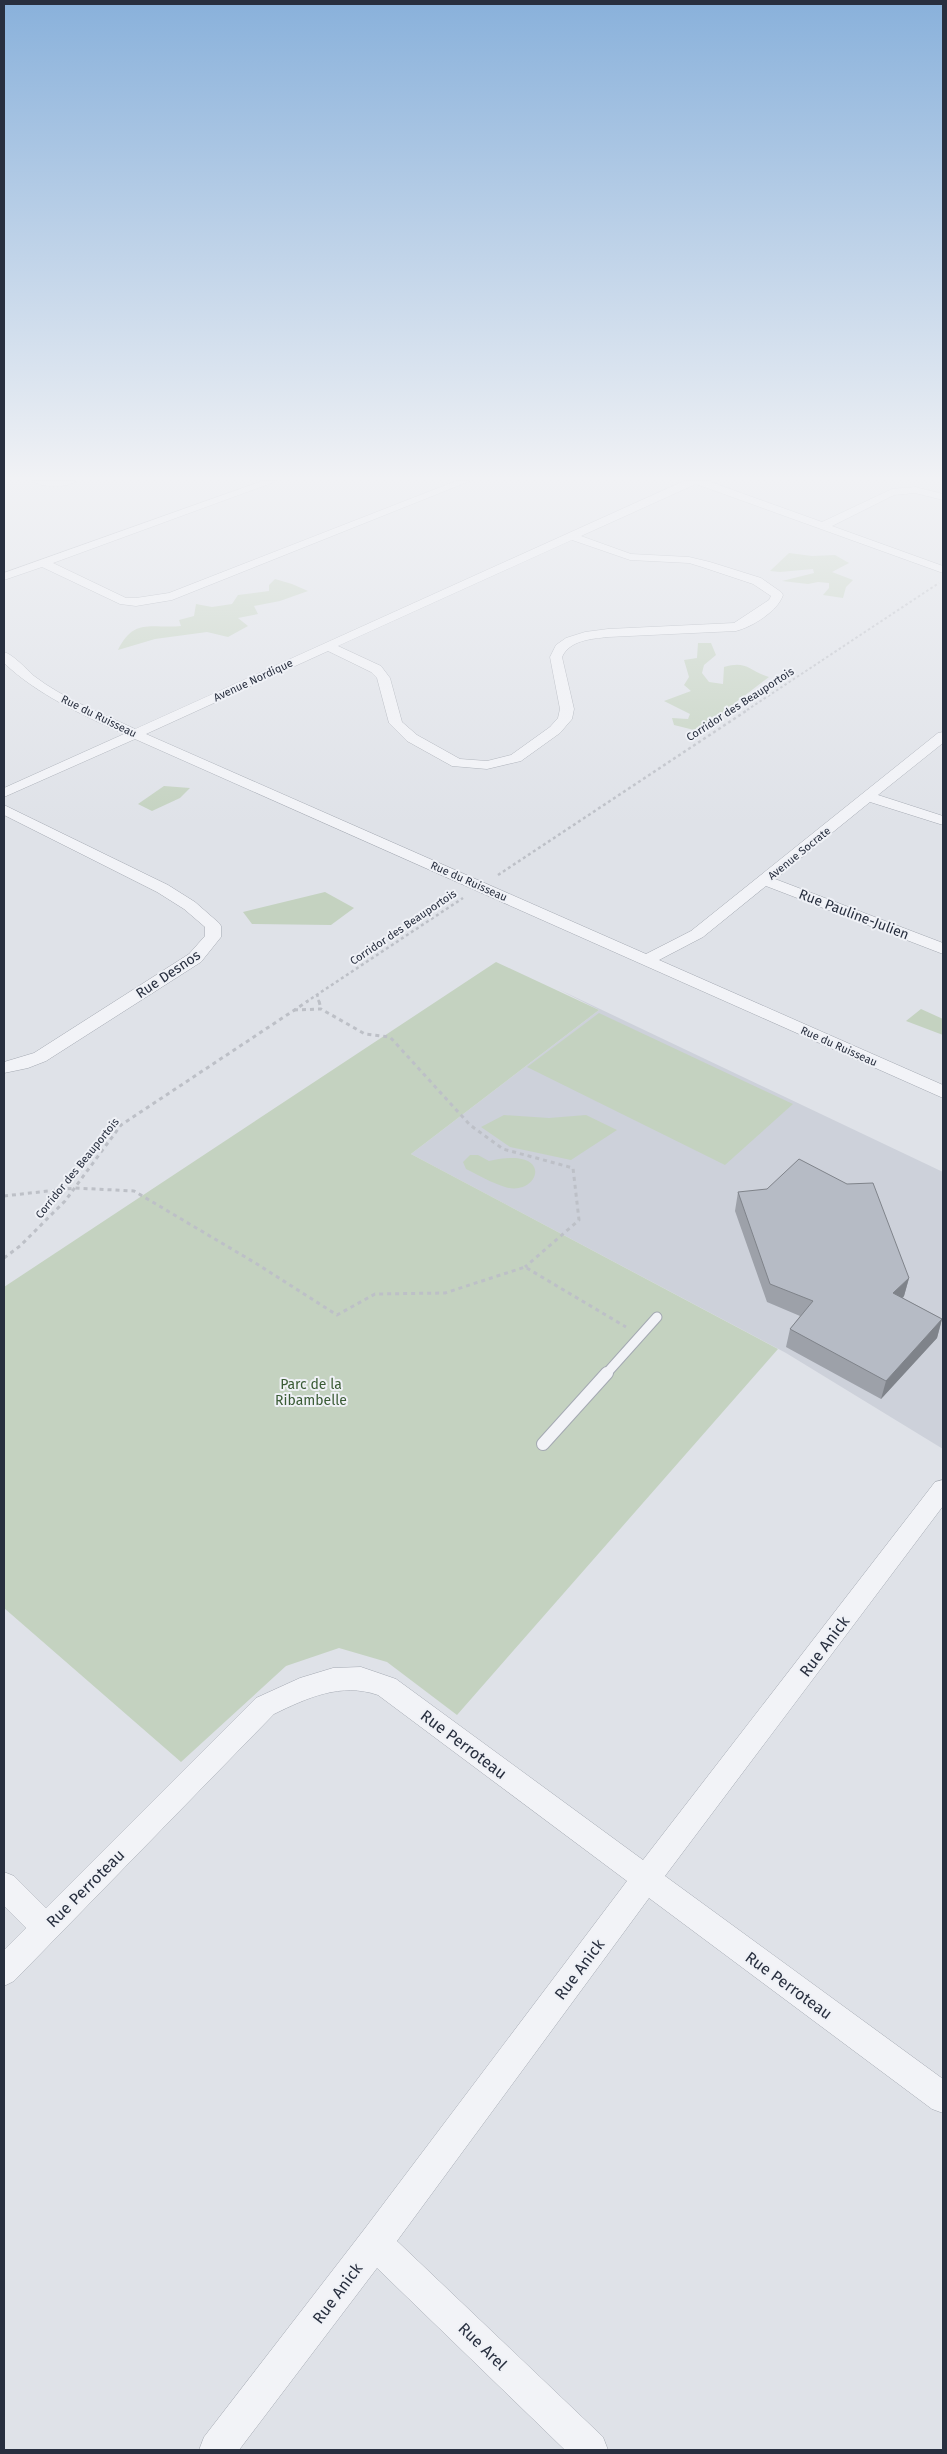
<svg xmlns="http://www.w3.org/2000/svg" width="947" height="2454" viewBox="0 0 947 2454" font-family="'Fira Sans',sans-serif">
	<rect width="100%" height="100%" fill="#dfe2e8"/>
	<path fill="#cdd1da" d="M558,989L943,1172V1449L786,1353L411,1154L599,1010Z"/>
	<g fill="#c4d2c0">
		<path d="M789,553L812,556L835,555L849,563L832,572L853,580L846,587L843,598L823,595L829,588V583L818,582L808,584L782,581L814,573L813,569L780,572L770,571Z"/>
		<path d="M275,579L292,584L308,591L280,601L254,606L258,614L238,618L248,626L228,637L207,632L155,639L118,650C134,617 152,629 181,626L179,620L194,616L196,604L212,607L232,604L238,595L269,591V585Z"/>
		<path d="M698,643H711L716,655L704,665L702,673L709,682L723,684L724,667C747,660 749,671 769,677L698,731L674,725L672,718L688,719L690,714L664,701L691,691L684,685L689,677L684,660L697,658Z"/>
		<path d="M164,786L190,788L180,798L152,811L138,804Z"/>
		<path d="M325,892L354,908L331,925L252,924L243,912Z"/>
		<path d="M496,962L599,1010L411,1154L778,1349L457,1715L387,1662L339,1648L286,1666L181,1762L4,1608V1287Z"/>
		<path d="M921,1009L943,1019V1035L906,1021Z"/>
		<path d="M599,1013L793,1104L725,1165L527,1067Z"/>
		<path d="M504,1115L549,1118L586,1115L617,1130L571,1160L510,1147L481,1127Z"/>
		<path d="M470,1155H478L489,1161C557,1145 539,1198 505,1187C492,1183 478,1175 466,1169L463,1162Z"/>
	</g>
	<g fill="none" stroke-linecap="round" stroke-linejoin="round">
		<g stroke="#a4a9b2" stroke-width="11">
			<path id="lane-far1" d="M606,1374L657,1317"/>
		</g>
		<g stroke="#a4a9b2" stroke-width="14">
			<path id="lane" d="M543,1444L607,1373"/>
		</g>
		<g stroke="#a4a9b2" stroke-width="1">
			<g id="street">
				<path d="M33,481H76C68,488 41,488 33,481Z"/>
				<path d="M262,481H277L53,563L126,598H136L169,593L456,481H470L172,600L136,606L120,604L42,567L4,580V573Z"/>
				<path d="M684,481H708L822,522L892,489L915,487L943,494V500L915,493L894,495L832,526L943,566V573L696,484L581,536L631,554L689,557L710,562L761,578L781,592L783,595C778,611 752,627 736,631L608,637C591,639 570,640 562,657L574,709L572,719L560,733L521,761L487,769L452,766L407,741L389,723L377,678L371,672L328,651L146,734L646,954L691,931L938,733L943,732V743L878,795L943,816V825L870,802L775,879L943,943V954L766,886L703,937L659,960L943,1085V1098L135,739L4,797V788L124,734C81,714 38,695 4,663V652C14,655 26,669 34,676C64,699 101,713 135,729ZM572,540L630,560L689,563L702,567L753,584L771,596L769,600L734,623L608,629L585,632L566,638L556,645L550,657L560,709L558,718L550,727L511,755L487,761L460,759L417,735L402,722L390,678L381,666L338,646Z"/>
				<path d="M4,805L168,885L195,902L219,923L221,926V937L201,962L46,1061L28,1068L4,1073V1062L34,1053L189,954L205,936V927L184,909L157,892L4,815Z"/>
				<path d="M943,1480V1506L665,1876L943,2079V2113L932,2109L649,1898L397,2241L603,2437L608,2450H565L377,2268L239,2450H199L204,2437L363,2231L627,1881L378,1695C341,1682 307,1698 274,1714L14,1981L4,1986V1950L26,1928L4,1906V1872L14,1876L46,1908L256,1698L300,1678L333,1668L361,1667L396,1679L643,1860L935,1482Z"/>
			</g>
		</g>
		<path stroke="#bdc0c7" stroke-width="2" stroke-dasharray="2.5 2.5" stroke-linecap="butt" d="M747,710L939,583"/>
		<g stroke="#bdc0c7" stroke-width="2.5" stroke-dasharray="3 3" stroke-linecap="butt">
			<path d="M498,875L749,709"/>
			<path d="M317,994L319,1002"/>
			<path d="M306,1002L463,898"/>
		</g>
		<g stroke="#bdc0c7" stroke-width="3" stroke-dasharray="4 4" stroke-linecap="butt">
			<path d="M319,1001L321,1009"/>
			<path d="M294,1010L321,1009L365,1034L390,1037L470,1125L503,1149L573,1168L579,1220L525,1267"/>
			<path d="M4,1196L75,1188L134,1191L257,1264L337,1315L375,1294L445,1293L525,1267L626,1327"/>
			<path d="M4,1258L20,1246L65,1201L121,1125L308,1001"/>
		</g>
		<use href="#lane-far1" stroke="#f2f3f7" stroke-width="9"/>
		<use href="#lane" stroke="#f2f3f7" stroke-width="12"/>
		<use href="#street" fill="#f2f3f7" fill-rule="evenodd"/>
	</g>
	<path fill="#9da1a9" d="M738,1192L909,1278L904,1296L903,1298L942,1319L937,1338L881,1399L786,1347L790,1329L800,1316L767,1302L735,1211Z"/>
	<g fill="#7f838a">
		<path d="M909,1278L904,1296L889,1311L893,1293Z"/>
		<path d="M942,1319L937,1338L881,1399L886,1381Z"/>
	</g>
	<path fill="#b6bbc5" stroke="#7f838a" d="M799,1159L847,1184L873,1183L909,1278L893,1293L942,1319L886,1381L790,1329L813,1301L770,1284L738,1192L767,1189Z"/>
	<linearGradient id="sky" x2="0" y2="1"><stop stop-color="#89b1db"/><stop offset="0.58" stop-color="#f1f2f5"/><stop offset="1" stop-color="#f1f2f5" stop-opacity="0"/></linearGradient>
	<rect width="947" height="825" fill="url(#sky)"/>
	<g text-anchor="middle" stroke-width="4" stroke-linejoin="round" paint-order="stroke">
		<g font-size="11" fill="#282f3f" stroke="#eff1f6">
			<text transform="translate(253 680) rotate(-25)" y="4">Avenue Nordique</text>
			<text transform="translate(740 704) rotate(-33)" y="4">Corridor des Beauportois</text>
			<text transform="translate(99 716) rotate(26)" y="4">Rue du Ruisseau</text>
			<text transform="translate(799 853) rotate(-39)" y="4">Avenue Socrate</text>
			<text transform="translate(469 881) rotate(24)" y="4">Rue du Ruisseau</text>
			<text transform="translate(403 927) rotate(-34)" y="4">Corridor des Beauportois</text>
			<text transform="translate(839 1046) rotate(24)" y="4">Rue du Ruisseau</text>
			<text transform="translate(77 1168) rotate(-51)" y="4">Corridor des Beauportois</text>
		</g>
		<g font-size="14" fill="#282f3f" stroke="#eff1f6">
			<text transform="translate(854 914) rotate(21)" y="5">Rue Pauline-Julien</text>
			<text transform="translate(168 974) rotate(-34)" y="5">Rue Desnos</text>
		</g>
		<g font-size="14" fill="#3a5b35" stroke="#eff1f6">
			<text x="311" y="1389">Parc de la<tspan x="311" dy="16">Ribambelle</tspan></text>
		</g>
		<g font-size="16" fill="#282f3f" stroke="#eff1f6">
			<text transform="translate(824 1646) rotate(-53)" y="6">Rue Anick</text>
			<text transform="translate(464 1744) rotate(37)" y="6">Rue Perroteau</text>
			<text transform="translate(85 1888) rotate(-45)" y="6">Rue Perroteau</text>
			<text transform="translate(579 1969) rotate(-53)" y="6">Rue Anick</text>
			<text transform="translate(789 1985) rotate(36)" y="6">Rue Perroteau</text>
			<text transform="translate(337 2293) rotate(-53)" y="6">Rue Anick</text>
			<text transform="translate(483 2346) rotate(44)" y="6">Rue Arel</text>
		</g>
	</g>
	<rect width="947" height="2454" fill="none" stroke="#282f3f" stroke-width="10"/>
</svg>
